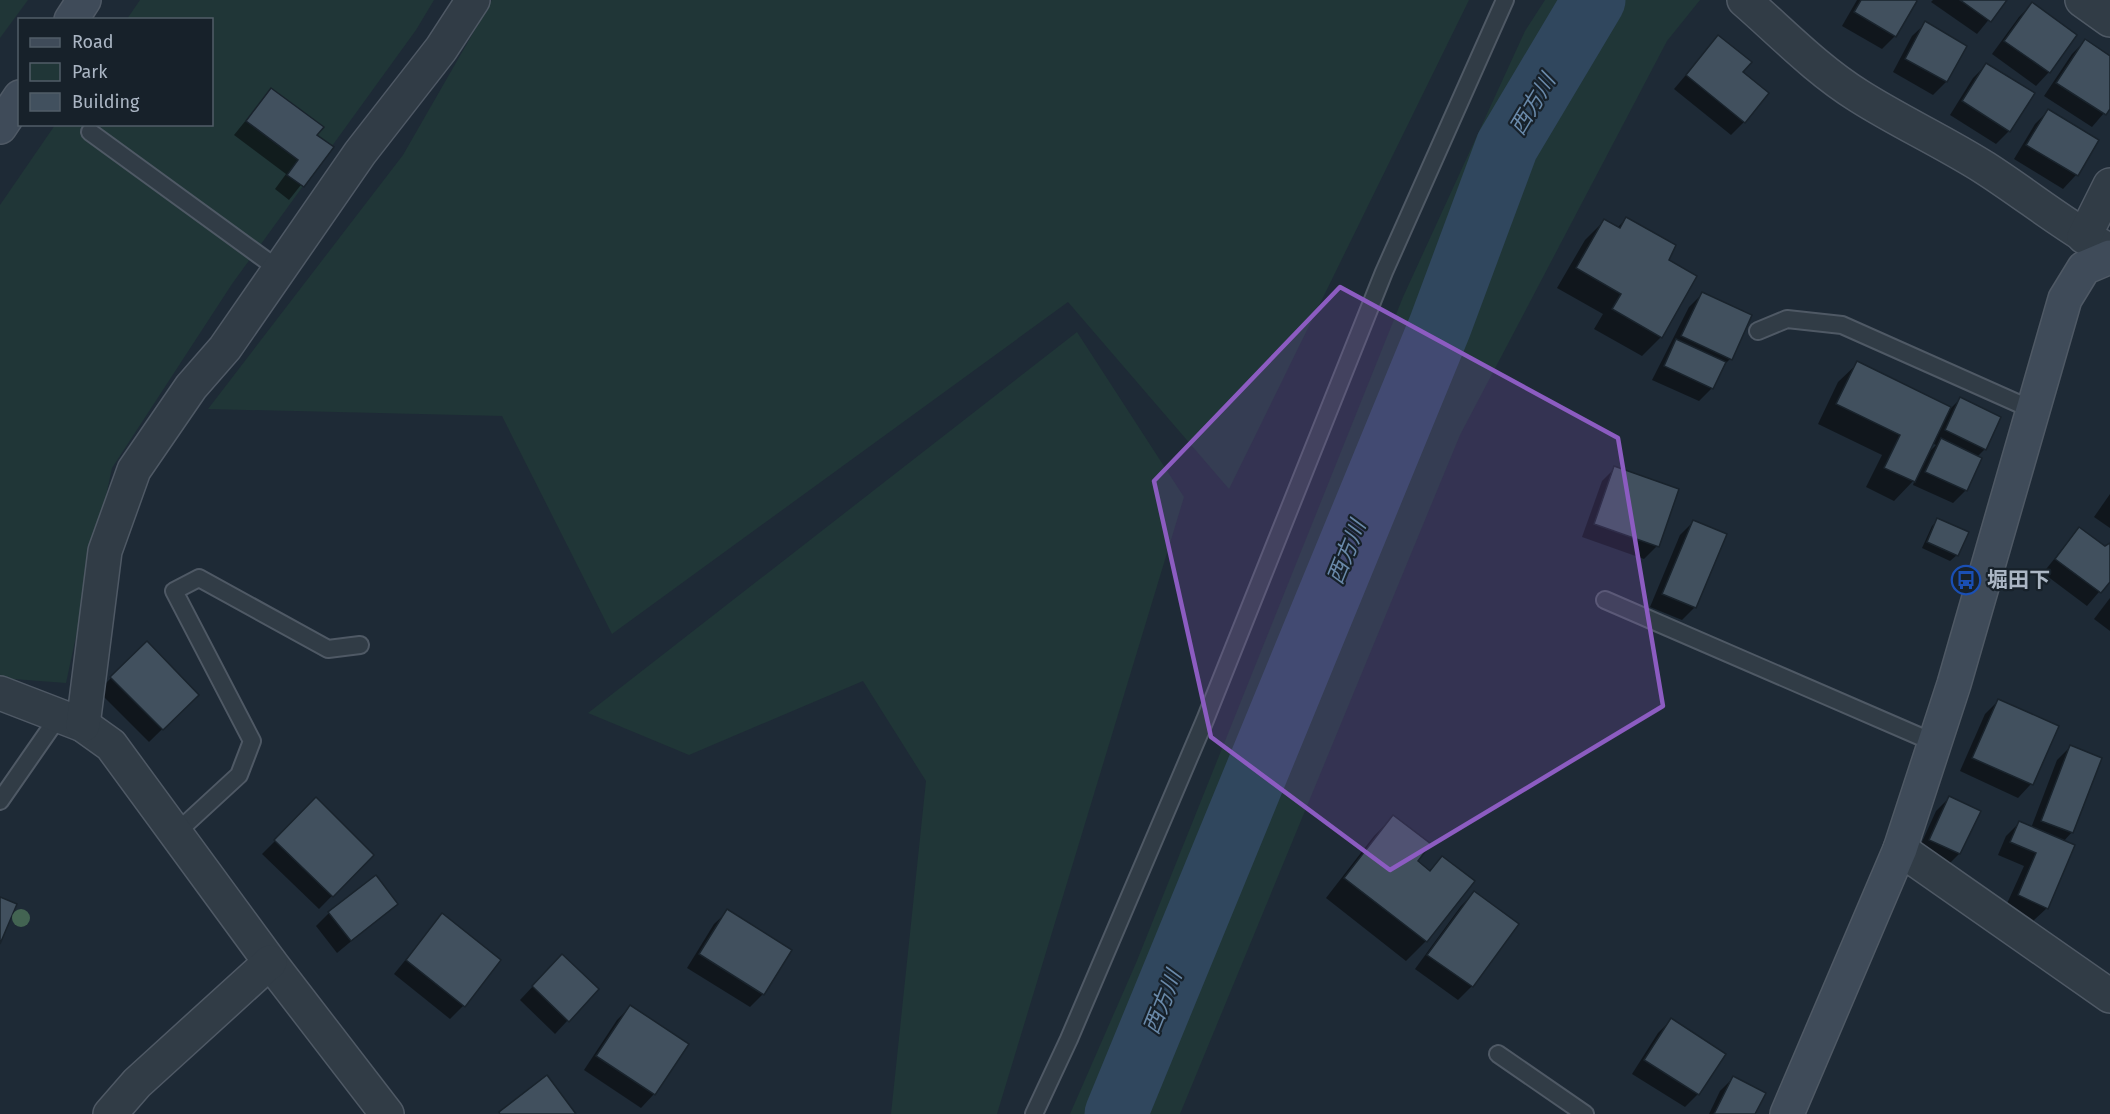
<svg xmlns="http://www.w3.org/2000/svg" width="2110" height="1114" viewBox="0 0 2110 1114" font-family="'Fira Sans','Noto Sans JP',sans-serif">
	<rect width="100%" height="100%" fill="#1e2a36"/>
	<g fill="#203637">
		<path d="M0,0H28L0,38Z"/>
		<path d="M140,0H434L416,30L232,284L112,468L66,683L0,678V205L55,125L212,124V20L127,19Z"/>
		<path d="M492,0H1469L1229,489L1068,302L612,634L502,416L208,409L403,155Z"/>
		<path d="M1545,0H1700L1667,41L1460,435L1180,1114H1070L1136,963L1403,297L1525,31Z"/>
		<path d="M1077,332L1184,497L997,1114H891L926,781L863,681L689,755L588,713Z"/>
	</g>
	<g fill="#0007" fill-rule="evenodd">
		<path d="M1857,0H1913L1895,36L1882,49L1842,26Z"/>
		<path d="M1933,0H2005L1977,34L1931,2Z"/>
		<path d="M2032,4L2075,35L2049,72L2036,86L1992,54L2019,17Z"/>
		<path d="M1926,23L1965,46L1946,82L1933,95L1893,72L1912,36Z"/>
		<path d="M1718,37L1741,72L1744,122L1731,135L1674,89Z"/>
		<path d="M2085,41L2110,58V106L2092,127L2044,96L2072,54Z"/>
		<path d="M1986,65L2009,131L1996,144L1950,115L1973,78Z"/>
		<path d="M271,89L315,135L331,147L289,200L275,189L286,174L234,135Z"/>
		<path d="M2048,111L2097,141L2076,175L2063,189L2014,159L2035,124Z"/>
		<path d="M1626,219L1666,260L1661,337L1642,356L1594,329L1603,314L1557,288L1585,240L1604,221L1617,228Z"/>
		<path d="M1702,294L1730,359L1721,368L1712,388L1699,401L1652,380L1689,307Z"/>
		<path d="M1858,363L1950,409L1960,399L1985,449L1977,457L1966,490L1953,503L1913,485L1915,479L1894,501L1866,487L1882,455L1818,424L1838,382ZM1932,443L1936,445L1927,454Z"/>
		<path d="M1615,468L1657,546L1644,559L1582,537L1602,481Z"/>
		<path d="M2110,494V528L2094,517Z"/>
		<path d="M1938,520L1957,555L1950,561L1922,548L1932,526Z"/>
		<path d="M1693,522L1695,607L1682,620L1650,607L1680,535Z"/>
		<path d="M2079,528L2105,548L2110,544V579L2087,606L2043,573Z"/>
		<path d="M2110,598V631L2094,619Z"/>
		<path d="M146,643L197,695L149,742L98,691Z"/>
		<path d="M1998,701L2057,727L2031,784L2018,798L1960,771L1985,714Z"/>
		<path d="M2070,747L2072,832L2063,842L2047,908L2033,921L2005,908L2024,866L1998,855L2006,836L2019,823L2031,828L2057,760Z"/>
		<path d="M1949,798L1979,811L1959,854L1946,867L1917,853L1936,811Z"/>
		<path d="M316,800L372,855L319,909L262,854Z"/>
		<path d="M1393,817L1416,861L1429,871L1442,858L1473,882L1426,941L1406,961L1326,898L1374,836Z"/>
		<path d="M1474,893L1517,924L1472,986L1458,1000L1415,969L1461,906Z"/>
		<path d="M396,904L337,953L316,926L329,913Z"/>
		<path d="M728,911L763,994L750,1007L687,968L714,924Z"/>
		<path d="M442,915L463,1006L450,1019L394,974Z"/>
		<path d="M549,969L568,1020L555,1034L520,1000Z"/>
		<path d="M630,1007L654,1094L641,1108L584,1070L617,1020Z"/>
		<path d="M1671,1020L1724,1054L1698,1094L1685,1107L1632,1074L1658,1033Z"/>
		<path d="M1733,1078L1754,1114H1709L1720,1091Z"/>
	</g>
	<g fill="none" stroke-linecap="round" stroke-linejoin="round">
		<path stroke="#30475e" stroke-width="63" d="M1116,1114L1440,326L1507,146L1594,0"/>
	</g>
	<g fill="#41505e" stroke="#19232c" stroke-width="1.5">
		<path d="M1861,0H1916L1917,1L1896,37L1854,12Z"/>
		<path d="M1960,0H2007L1991,22Z"/>
		<path d="M2032,2L2077,35L2050,73L2004,41Z"/>
		<path d="M1925,21L1967,46L1947,82L1905,59Z"/>
		<path d="M1718,35L1752,62L1743,72L1769,93L1745,123L1686,75Z"/>
		<path d="M2085,39L2110,56V109L2106,115L2056,83Z"/>
		<path d="M1986,63L2035,93L2010,132L1962,101Z"/>
		<path d="M271,88L324,127L317,135L334,147L304,187L287,175L298,160L246,121Z"/>
		<path d="M2048,109L2099,140L2078,176L2026,145Z"/>
		<path d="M1626,217L1676,245L1669,260L1697,276L1662,338L1612,309L1621,294L1576,268L1604,219L1620,228Z"/>
		<path d="M1702,292L1752,315L1732,360L1681,336Z"/>
		<path d="M1676,339L1726,362L1713,389L1664,366Z"/>
		<path d="M1857,361L1951,407L1915,482L1884,468L1900,435L1836,404Z"/>
		<path d="M1960,397L2001,417L1986,450L1945,430Z"/>
		<path d="M1941,438L1982,458L1967,491L1925,472Z"/>
		<path d="M1614,466L1679,489L1659,547L1594,524Z"/>
		<path d="M1937,518L1969,532L1958,556L1927,542Z"/>
		<path d="M1693,520L1727,534L1696,608L1662,594Z"/>
		<path d="M2079,527L2105,546L2110,543V582L2101,593L2055,559Z"/>
		<path d="M147,641L199,695L163,730L110,677Z"/>
		<path d="M1998,699L2059,726L2033,785L1972,758Z"/>
		<path d="M2070,745L2102,758L2073,833L2041,821Z"/>
		<path d="M1949,796L1981,811L1960,854L1929,840Z"/>
		<path d="M316,797L374,855L333,897L274,840Z"/>
		<path d="M1393,815L1431,844L1418,861L1430,871L1442,856L1475,881L1427,942L1344,878Z"/>
		<path d="M2019,821L2075,845L2048,909L2018,895L2036,853L2010,842Z"/>
		<path d="M376,875L398,904L351,941L328,912Z"/>
		<path d="M1474,891L1519,924L1473,987L1427,955Z"/>
		<path d="M0,897L17,904L0,944Z"/>
		<path d="M727,909L792,950L764,995L699,954Z"/>
		<path d="M442,913L501,960L465,1007L406,960Z"/>
		<path d="M562,954L599,989L569,1022L532,986Z"/>
		<path d="M630,1005L689,1044L655,1095L596,1056Z"/>
		<path d="M1671,1018L1726,1054L1699,1095L1644,1060Z"/>
		<path d="M547,1075L576,1114H500L499,1112Z"/>
		<path d="M1733,1076L1766,1093L1755,1114H1714Z"/>
	</g>
	<g fill="none" stroke-linecap="round" stroke-linejoin="round">
		<g stroke="#4f5965" stroke-width="20">
			<g id="lane">
				<path d="M90,132L281,271"/>
				<path d="M1758,331L1787,319L1842,325L2033,410"/>
				<path d="M1605,600L1935,743"/>
				<path d="M0,801L59,716"/>
				<path d="M176,833L239,775L252,741L174,591L199,578L328,649L360,645"/>
				<path d="M1498,1054L1585,1114"/>
				<path d="M1034,1114L1069,1039L1205,720L1384,272L1505,0"/>
			</g>
		</g>
		<g stroke="#4f5965" stroke-width="36">
			<g id="street">
				<path d="M1744,0C1782,33 1816,69 1859,96C1900,122 1944,142 1985,168C2027,195 2066,227 2110,251"/>
				<path d="M2082,0L2110,20"/>
				<path d="M2084,237L2110,185"/>
				<path d="M0,693L83,725L111,745L270,962L387,1114"/>
				<path d="M83,725L105,551L134,470L191,387L225,348L360,153L441,49L473,0"/>
				<path d="M1900,849L2110,996"/>
				<path d="M110,1114L137,1083L270,962"/>
			</g>
		</g>
		<g stroke="#4f5965" stroke-width="36">
			<g id="secondary">
				<path d="M71,20L84,0"/>
				<path d="M0,127L20,97"/>
				<path d="M1787,1114L1900,849L1954,684L2065,299L2084,268L2110,257"/>
			</g>
		</g>
		<use href="#lane" stroke="#313c46" stroke-width="16"/>
		<use href="#street" stroke="#313c46" stroke-width="33"/>
		<use href="#secondary" stroke="#3f4b59" stroke-width="33"/>
	</g>
	<circle fill="#436452" cx="21" cy="918" r="9"/>
	<path fill="#8c5cc1" fill-opacity="0.2" stroke="#8c5cc1" stroke-width="4.5" stroke-linejoin="round" d="M1340,287L1618,438L1663,706L1390,870L1211,737L1154,481Z"/>
	<defs>
		<g id="bus-ring" transform="scale(1.5)"><circle r="9.5" fill="#17212a" stroke="#1a4fb4" stroke-width="1.5"/><path d="M-5-6H5V4H4V6H2V4H-2V6H-4V4H-5ZM-3.5-4V0h7V-4ZM-3.5 1.2v1.5H-2V1.2ZM2 1.2v1.5H3.5V1.2Z" fill="#1a4fb4"/></g>
	</defs>
	<g fill-rule="evenodd">
		<use href="#bus-ring" x="1966" y="580"/>
	</g>
	<g text-anchor="middle" stroke-width="4.5" stroke-linejoin="round" paint-order="stroke">
		<g font-size="21" font-weight="bold" fill="#abb6c4" stroke="#17212a" text-anchor="start">
			<text x="1987" y="587">堀田下</text>
		</g>
		<g font-size="22" font-style="italic" fill="#6a8aaa" stroke="#17212a">
			<text transform="translate(1532 104) rotate(-59)" y="8">西方川</text>
			<text transform="translate(1346 552) rotate(-68)" y="8">西方川</text>
			<text transform="translate(1162 1002) rotate(-68)" y="8">西方川</text>
		</g>
	</g>
	<rect x="18" y="18" width="195" height="108" fill="#17212a" stroke="#525d68" stroke-width="1.5"/>
	<rect x="30" y="38" width="30" height="9" fill="#3f4b59" stroke="#525d68" stroke-width="1.5"/>
	<text x="72" y="48" font-size="18" fill="#abb6c4">Road</text>
	<rect x="30" y="63" width="30" height="18" fill="#203637" stroke="#525d68" stroke-width="1.5"/>
	<text x="72" y="78" font-size="18" fill="#abb6c4">Park</text>
	<rect x="30" y="93" width="30" height="18" fill="#41505e" stroke="#525d68" stroke-width="1.5"/>
	<text x="72" y="108" font-size="18" fill="#abb6c4">Building</text>
</svg>
